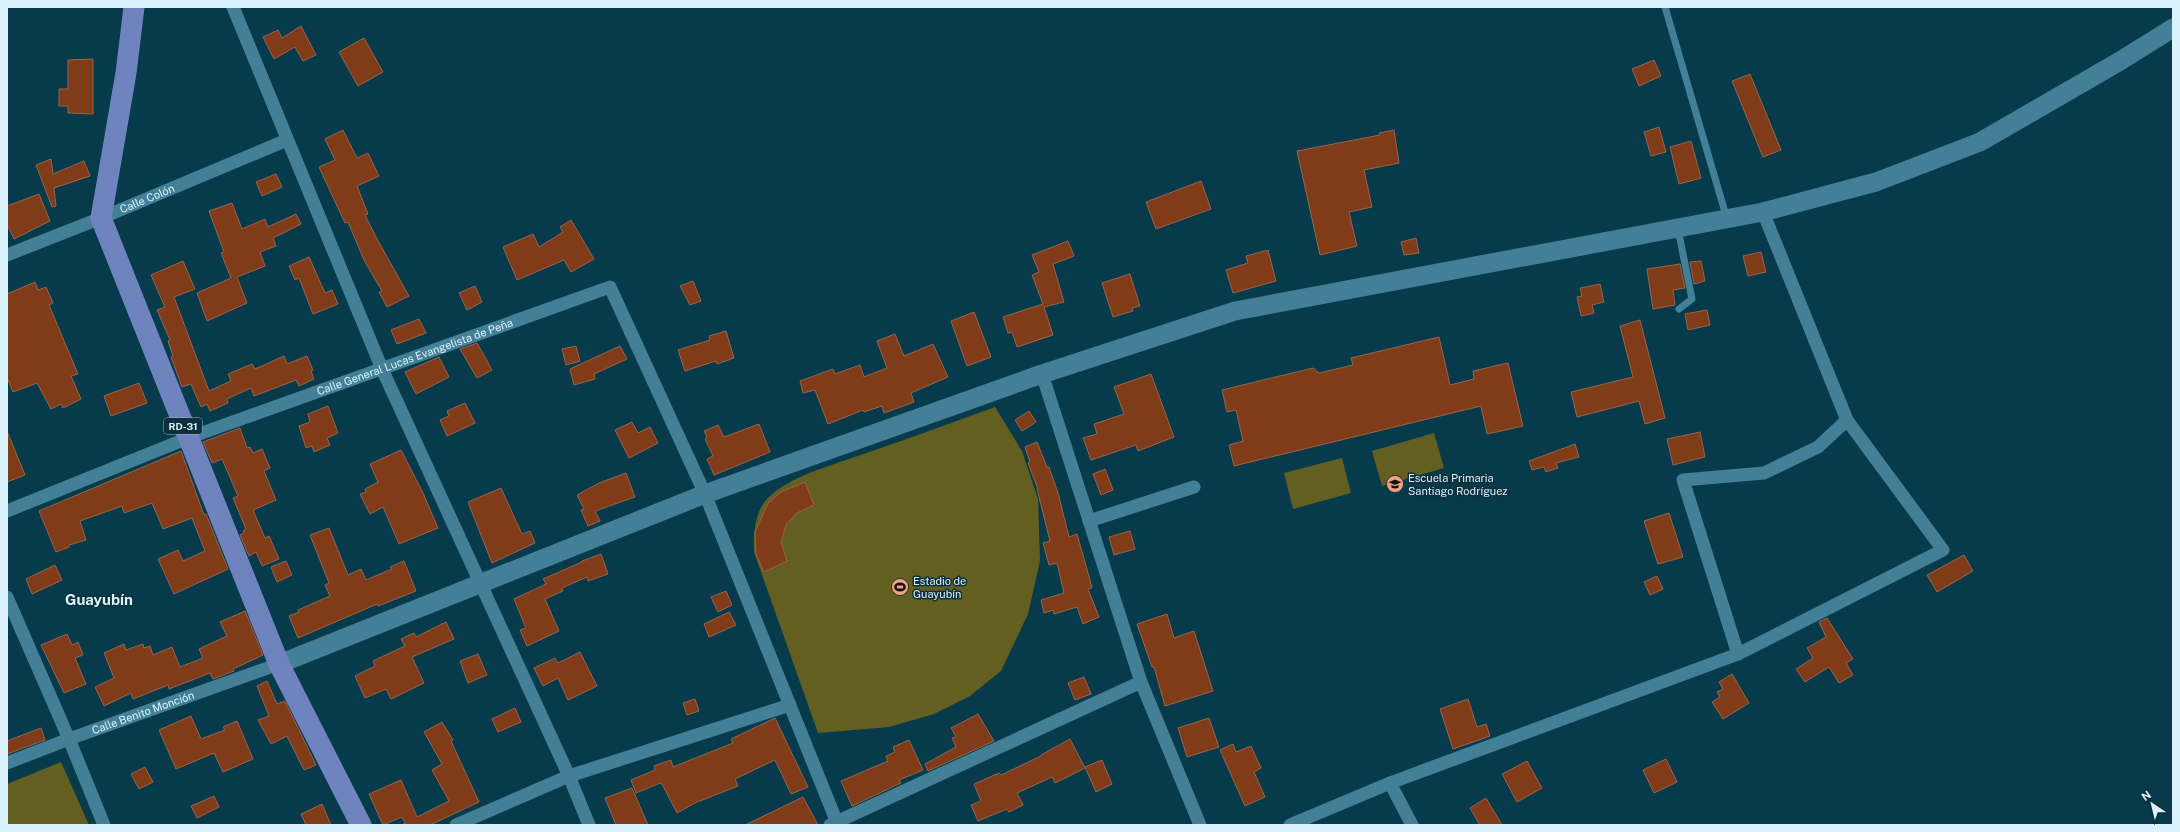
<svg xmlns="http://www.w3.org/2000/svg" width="2180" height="832" viewBox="0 0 2180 832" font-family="'Public Sans',sans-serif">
	<rect width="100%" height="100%" fill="#073b4c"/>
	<g fill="#635f20">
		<path d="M995,407L1022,451L1038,499L1040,561L1028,614L1001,671L970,696L934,714L889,727L818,733L754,552C753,533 755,509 770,496C792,476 827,467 855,457C902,441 948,424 995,407Z"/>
		<path d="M1434,433L1444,468L1382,486L1372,451Z"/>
		<path d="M1342,458L1351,493L1293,509L1284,473Z"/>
		<path d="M61,762L89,825H7V784Z"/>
	</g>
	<g fill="#803c18" stroke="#96654d">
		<path d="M301,26L316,55L303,61L295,47L274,59L263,37L278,30L282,38Z"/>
		<path d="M364,38L383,72L358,86L339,52Z"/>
		<path d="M93,59V114L68,113V106H59V89H68V60Z"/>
		<path d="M1654,60L1661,76L1639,86L1632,69Z"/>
		<path d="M1750,74L1781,150L1763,157L1732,81Z"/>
		<path d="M1659,127L1666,152L1651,156L1644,132Z"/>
		<path d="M343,130L357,158L368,153L379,176L357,186L368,214L365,215L377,239L409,296L387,307L379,292L382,291L364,260L348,222L345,223L319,167L335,160L325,139Z"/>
		<path d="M1394,130L1399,163L1364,170L1372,207L1349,212L1357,246L1320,255L1297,151L1380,135L1379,133Z"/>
		<path d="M1691,141L1701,178L1679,184L1670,147Z"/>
		<path d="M51,159L53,174L84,161L90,176L54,188L56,206L52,207L36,165Z"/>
		<path d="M276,174L282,187L262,196L256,182Z"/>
		<path d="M1201,181L1211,209L1156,229L1146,202Z"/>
		<path d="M39,194L50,221L14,239L7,224V206Z"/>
		<path d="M232,203L242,229L265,219L268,227L296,214L301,224L273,238L276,246L260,252L265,266L237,277L247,303L207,321L197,293L231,278L221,253L224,252L209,211Z"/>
		<path d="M571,220L594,259L571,272L564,260L517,280L503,247L533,234L539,247L563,232L560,227Z"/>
		<path d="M1416,238L1419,253L1404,255L1401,242Z"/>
		<path d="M1068,241L1074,256L1053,264L1064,302L1044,307L1053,335L1017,347L1012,332L1008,333L1003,317L1043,304L1032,275L1039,272L1032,255Z"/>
		<path d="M1268,250L1276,281L1233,293L1226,270L1248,263L1246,256Z"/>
		<path d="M1761,252L1766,272L1748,276L1743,256Z"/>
		<path d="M309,257L325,293L332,290L338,304L313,314L299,278L295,280L289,266Z"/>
		<path d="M183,261L195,289L174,297L209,391L231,381L228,374L252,364L255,369L284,356L287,364L307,356L313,370L311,371L314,379L299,386L296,380L254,396L251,388L227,399L228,403L210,411L207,404L201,407L191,384L182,387L171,357L173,356L168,341L170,340L157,310L165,307L151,275Z"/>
		<path d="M1701,261L1705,281L1694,284L1690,262Z"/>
		<path d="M1680,264L1685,288L1673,290L1675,305L1653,309L1647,269Z"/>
		<path d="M1130,274L1140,306L1132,308L1133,311L1113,317L1102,283Z"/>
		<path d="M693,281L701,301L690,305L680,286Z"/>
		<path d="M35,282L38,290L46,287L53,303L49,305L78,374L71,376L81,399L63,408L61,404L51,409L37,383L13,392L7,377V294Z"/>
		<path d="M1600,284L1604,302L1592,305L1594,313L1581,316L1577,297L1582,296L1580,288Z"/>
		<path d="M475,286L482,302L467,310L459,293Z"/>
		<path d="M1707,310L1710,325L1688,330L1685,314Z"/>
		<path d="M974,312L991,357L967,366L951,321Z"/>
		<path d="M419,319L426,333L397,344L391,330Z"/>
		<path d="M1640,320L1665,418L1645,424L1639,401L1577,417L1571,392L1633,377L1620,326Z"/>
		<path d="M726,331L734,358L717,364L716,361L685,371L678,350L710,340L709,336Z"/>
		<path d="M895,334L904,356L933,344L948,377L911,393L914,402L884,413L882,406L864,412L863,410L828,424L815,390L803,393L800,381L833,369L835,374L860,365L864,377L887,368L877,341Z"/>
		<path d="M1439,337L1450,385L1474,379L1473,371L1508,363L1523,426L1487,434L1481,406L1234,466L1229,445L1243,441L1236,410L1227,412L1222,390L1313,368L1319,373L1353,365L1351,358Z"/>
		<path d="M477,343L492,370L477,378L460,349Z"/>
		<path d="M576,346L580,361L566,365L562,349Z"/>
		<path d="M620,346L627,359L594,374L595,379L574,385L570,369Z"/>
		<path d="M439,357L449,377L416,394L405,372Z"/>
		<path d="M1151,374L1174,437L1138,451L1136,445L1091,460L1083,438L1097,434L1094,424L1124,414L1114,387Z"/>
		<path d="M139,383L147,403L111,416L104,396Z"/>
		<path d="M465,403L475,423L447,436L440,420L449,416L447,411Z"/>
		<path d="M328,406L338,433L327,438L330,445L314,452L312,446L306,448L299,426L310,422L308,414Z"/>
		<path d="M1029,411L1036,422L1022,431L1015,420Z"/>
		<path d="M632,422L638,433L650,427L658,443L629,458L615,430Z"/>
		<path d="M759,424L770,452L714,475L707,459L713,456L705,439L707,437L704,431L718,425L724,437Z"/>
		<path d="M240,428L247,448L250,447L253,453L262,449L270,468L264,471L276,500L253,510L265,538L269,536L279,559L262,566L256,552L249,556L240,535L244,533L243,531L246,529L233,498L238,496L222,459L212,463L203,442Z"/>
		<path d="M7,431L25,475L7,482Z"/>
		<path d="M1700,432L1705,457L1673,465L1667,439Z"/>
		<path d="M1037,442L1047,467H1049L1058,493L1069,537L1077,534L1088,573L1092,588L1088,589L1099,617L1083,624L1077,607L1054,614L1053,610L1044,613L1041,600L1064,593L1057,563L1049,565L1043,543L1050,541L1037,489H1038L1028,463L1030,462L1025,447Z"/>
		<path d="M1575,444L1579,457L1556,463L1558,468L1546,472L1544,467L1532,470L1529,461Z"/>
		<path d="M401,450L423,493L438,528L399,544L383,507L370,514L360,494L366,492L365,489L378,482L370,464Z"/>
		<path d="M181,451L204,515L206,514L228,569L174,594L158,559L178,550L183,561L205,551L192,518L163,529L152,503L124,513L122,506L80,521L86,540L69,545V547L56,552L39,511Z"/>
		<path d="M1105,469L1113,490L1101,495L1093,474Z"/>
		<path d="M626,473L635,497L595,511L600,521L588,526L581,510L584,509L577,495L599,483Z"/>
		<path d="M805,482L814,505L797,513L786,525L781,542L787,561L764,572L756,554L755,532L768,503L781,492Z"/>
		<path d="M501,488L522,534L530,531L535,543L492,563L468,502Z"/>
		<path d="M1669,513L1683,557L1658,564L1644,521Z"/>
		<path d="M329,528L348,575L361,569L366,580L392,569L390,567L404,561L416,591L378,606L377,604L298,638L289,616L299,612L298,610L330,596L325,585L329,583L310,535Z"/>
		<path d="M1130,531L1135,549L1114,555L1109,537Z"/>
		<path d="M601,554L608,574L588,581L587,577L562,588L563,591L545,599L559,631L527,646L520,630L526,628L514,599L546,584L543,579L582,562V561Z"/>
		<path d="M1964,555L1973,571L1937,592L1927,575Z"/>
		<path d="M286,561L292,575L277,582L271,567Z"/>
		<path d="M55,565L62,580L32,594L26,579Z"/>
		<path d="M1657,576L1663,589L1650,595L1644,582Z"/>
		<path d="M726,591L732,605L718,612L711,597Z"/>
		<path d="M245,611L263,655L233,669L234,671L213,679L210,673L169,689L168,685L133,699L131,693L104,706L95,687L114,678L104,653L124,644L126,650L143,644L144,648L150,646L153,655L172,647L180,667L203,658L199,649L227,636L220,622Z"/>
		<path d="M729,612L736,625L709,637L704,624Z"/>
		<path d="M1167,614L1174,638L1194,631L1213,691L1165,706L1154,667H1152L1137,624Z"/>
		<path d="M1827,618L1853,659L1846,663L1853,675L1839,683L1829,667L1805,682L1796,669L1813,658L1807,648L1826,637L1819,622Z"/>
		<path d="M446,622L454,639L412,657L424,683L391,699L386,689L365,698L355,676L375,666L373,661L405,646L401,639L414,633L416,637Z"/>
		<path d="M67,634L72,645L78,642L83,655L75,658L86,684L64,693L41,645Z"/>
		<path d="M580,652L597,686L568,700L558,678L543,686L534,668L555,658L558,663Z"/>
		<path d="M478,654L487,675L468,683L460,661Z"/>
		<path d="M1732,674L1749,703L1723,719L1712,702L1720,697L1717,692L1723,689L1719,682Z"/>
		<path d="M1084,677L1091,694L1075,700L1068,683Z"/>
		<path d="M267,681L277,704L285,701L316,765L304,770L287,736L271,744L258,720L269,716L257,686Z"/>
		<path d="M695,699L699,711L687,715L683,703Z"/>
		<path d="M1468,699L1477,727L1486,724L1490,736L1453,749L1440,709Z"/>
		<path d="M515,708L521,722L498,732L492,719Z"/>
		<path d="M978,714L994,741L928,771L925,764L956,747L952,738L956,737L951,728Z"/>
		<path d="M191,716L201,739L225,730L223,727L237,721L253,759L223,772L214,753L176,769L159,730Z"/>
		<path d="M775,718L808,787L791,794L775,760L735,779L738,786L695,803L677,813L662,784L660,783L636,793L631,780L655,770L654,766L671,760L673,767L733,743L731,739Z"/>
		<path d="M1209,718L1219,747L1187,757L1178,728Z"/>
		<path d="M442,722L453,740L451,741L479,802L430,825H402L405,823L402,817L383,825L369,794L401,780L417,817L449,801L432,770L442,764L424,732Z"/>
		<path d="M41,728L45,740L7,754V741Z"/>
		<path d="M1070,739L1085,768L1055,783L1052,777L1017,793L1023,805L1009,812L1007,809L978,821L971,805L981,801L974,784L999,773L1001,775L1041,756V755Z"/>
		<path d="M909,740L923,770L899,780L901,783L852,806L841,781L888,761L886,756L895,752L893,747Z"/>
		<path d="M1233,744L1236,752L1251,746L1261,768L1254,772L1265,797L1245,806L1220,750Z"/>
		<path d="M1666,759L1677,782L1654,793L1643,770Z"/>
		<path d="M1102,760L1112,784L1096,792L1085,767Z"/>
		<path d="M1527,761L1542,788L1517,802L1502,774Z"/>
		<path d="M145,767L153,782L139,789L131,774Z"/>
		<path d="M632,788L648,825H616L605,798Z"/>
		<path d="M214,796L219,807L197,818L191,806Z"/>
		<path d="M803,797L818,825H745Z"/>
		<path d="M1486,798L1502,825H1480L1470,808Z"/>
		<path d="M322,804L331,825H306L301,814Z"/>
	</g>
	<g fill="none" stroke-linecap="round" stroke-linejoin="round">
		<g stroke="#438098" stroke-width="7">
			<path d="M1665,7L1727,219"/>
			<path d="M1678,229L1692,299L1679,309"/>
		</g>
		<g stroke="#438098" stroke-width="13">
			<path d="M233,7L382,369L569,776L589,825"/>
			<path id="s1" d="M7,255L101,218L287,140"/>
			<path d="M1042,374L1141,682L1200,825"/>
			<path id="s2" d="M7,511L188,438L610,287L705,494L838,825"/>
			<path d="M1089,521L1194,487"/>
			<path d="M7,597L69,739L104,825"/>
			<path d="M1738,654L1683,480L1764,473L1818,447L1847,420"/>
			<path id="s3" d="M7,763L69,739L279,664"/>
			<path d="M1390,783L1412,825"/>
			<path d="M456,825L569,776L790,705"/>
			<path d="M830,825L1141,682"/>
			<path d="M1290,825L1390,783L1738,654L1943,550L1847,420L1763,212"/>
		</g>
		<path stroke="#438098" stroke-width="19" d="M279,664L705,494L1042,374L1235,311L1763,212L1876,182L1980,142L2120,61L2173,28"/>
		<path stroke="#6f84be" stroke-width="21" d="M134,7L126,73L101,218L279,664L361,825"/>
	</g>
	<defs>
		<g id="school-disc" transform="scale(0.9)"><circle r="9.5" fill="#f1a17c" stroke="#0e2f3c"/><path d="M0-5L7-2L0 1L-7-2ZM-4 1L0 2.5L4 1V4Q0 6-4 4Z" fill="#111"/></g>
		<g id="stadium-disc" transform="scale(0.9)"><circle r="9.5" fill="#f1a17c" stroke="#0e2f3c"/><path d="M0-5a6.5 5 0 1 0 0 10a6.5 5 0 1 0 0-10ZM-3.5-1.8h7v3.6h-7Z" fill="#111"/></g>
	</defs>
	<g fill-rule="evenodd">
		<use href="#school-disc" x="1395" y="484"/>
		<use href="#stadium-disc" x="900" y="587"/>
	</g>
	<g text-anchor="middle" stroke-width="3" stroke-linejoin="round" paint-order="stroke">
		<rect fill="#0e2f3c" stroke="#9db8c2" stroke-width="1" x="164" y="418" width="38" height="16" rx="3"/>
		<g font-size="10" font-weight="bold" fill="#daf2fc">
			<text x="183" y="430">RD-31</text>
		</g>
		<g font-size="11" fill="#daf2fc" stroke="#0e2f3c">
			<text dy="4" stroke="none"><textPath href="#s1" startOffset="151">Calle Colón</textPath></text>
			<text dy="4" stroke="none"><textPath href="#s2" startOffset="436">Calle General Lucas Evangelista de Peña</textPath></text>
			<text dy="4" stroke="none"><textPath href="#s3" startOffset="145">Calle Benito Monción</textPath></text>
		</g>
		<g font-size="11" fill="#daf2fc" stroke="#0e2f3c" text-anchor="start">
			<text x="1408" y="482">Escuela Primaria<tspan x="1408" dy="13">Santiago Rodríguez</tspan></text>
			<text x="913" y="585">Estadio de<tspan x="913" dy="13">Guayubín</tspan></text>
		</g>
		<g font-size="15" font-weight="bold" fill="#daf2fc" stroke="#0e2f3c">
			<text x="99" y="605">Guayubín</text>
		</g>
	</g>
	<rect width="2180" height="832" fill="none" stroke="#daf2fc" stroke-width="16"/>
	<g transform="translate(2152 804) rotate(325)" stroke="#0e2f3c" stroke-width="3" paint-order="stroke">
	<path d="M0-3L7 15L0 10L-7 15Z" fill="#daf2fc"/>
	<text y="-6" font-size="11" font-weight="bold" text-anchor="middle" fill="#daf2fc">N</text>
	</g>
</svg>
